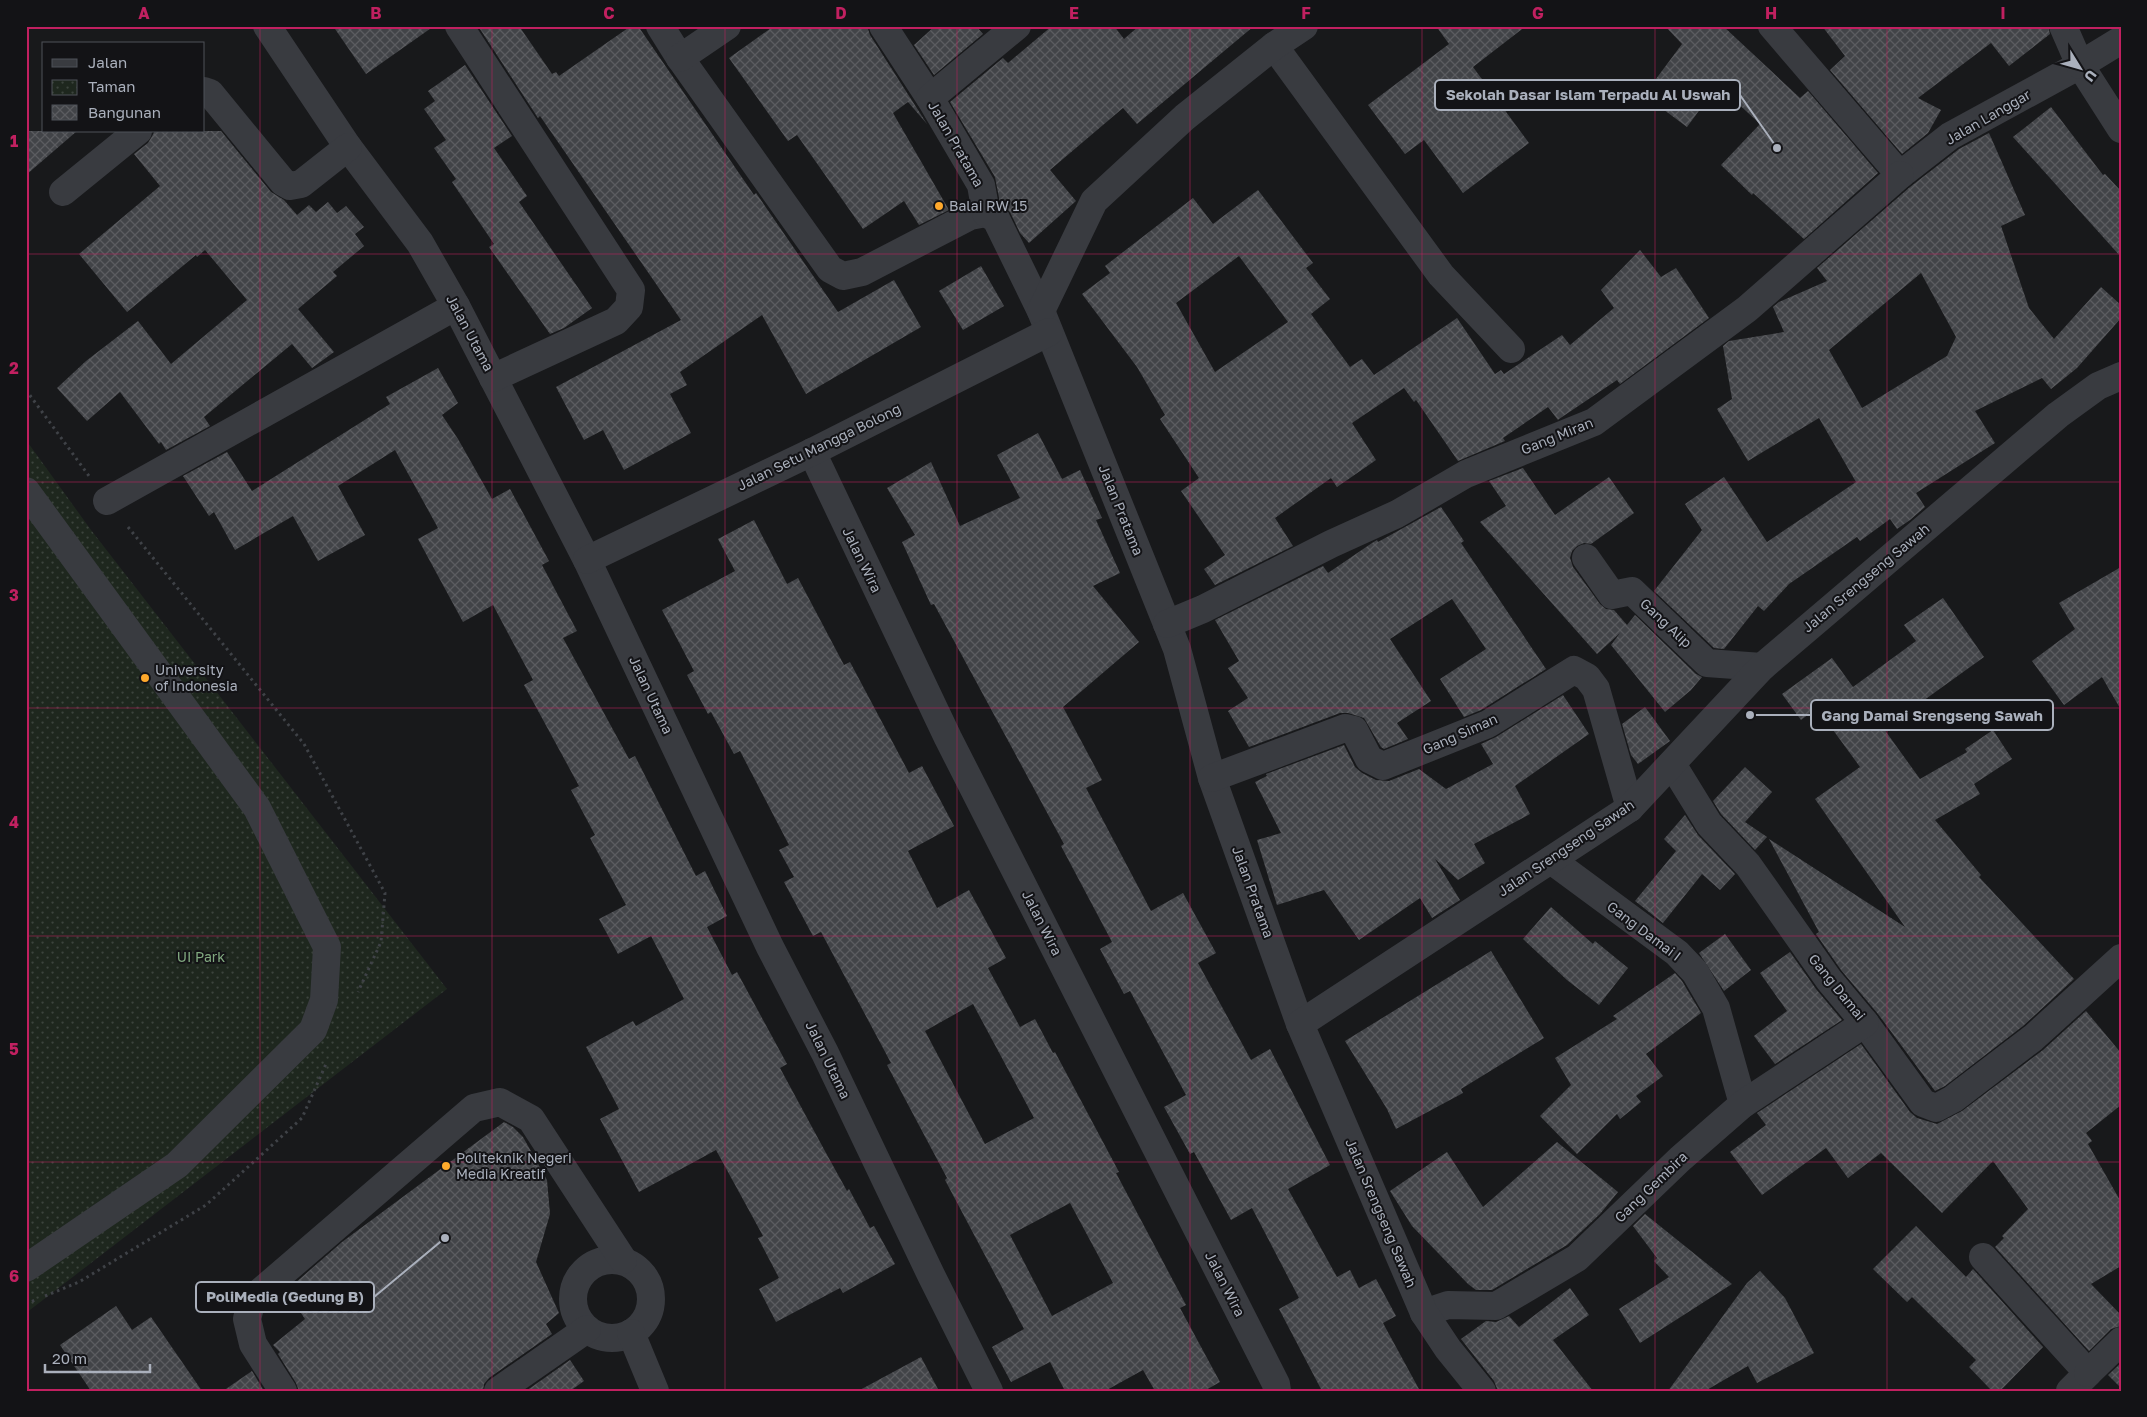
<svg xmlns="http://www.w3.org/2000/svg" width="2147" height="1417" viewBox="0 0 2147 1417" font-family="'Golos Text',sans-serif">
	<defs>
		<pattern id="park-dots" width="8" height="8" patternUnits="userSpaceOnUse" patternTransform="scale(1.25)"><rect width="8" height="8" fill="#1e271e"/><path d="M2 2h.1M6 6h.1" fill="none" stroke="#3c443d" stroke-width="1.8" stroke-linecap="round"/></pattern>
		<pattern id="building-cross-hatch" width="8" height="8" patternUnits="userSpaceOnUse" patternTransform="scale(1.25)"><rect width="8" height="8" fill="#424448"/><path d="M0 0l8 8M0 8l8-8" fill="none" stroke="#5b5c60"/></pattern>
	</defs>
	<rect width="100%" height="100%" fill="#18191b"/>
	<path fill="url(#park-dots)" d="M26,440L91,530L447,989L26,1313Z"/>
	<g fill="url(#building-cross-hatch)" fill-rule="evenodd">
		<path d="M333,26H434L366,74Z"/>
		<path d="M478,26H519L552,74L556,72L559,76L631,26H638L754,195L756,193L838,312L894,280L921,327L806,394L762,315L680,372L687,385L670,394L691,433L624,470L603,430L584,440L556,387L681,320L540,116L538,118Z"/>
		<path d="M774,26H867L870,35L927,124L908,102L893,113L949,210L919,225L904,201L863,229L797,135L788,141L729,58Z"/>
		<path d="M935,26H976L983,34L934,75L914,45Z"/>
		<path d="M1052,26H1114L1124,39L1139,26H1254L1137,124L1123,108L1050,170L1076,201L1029,243L1020,233L1010,212L1000,203L995,177L950,102L1003,58L1008,63Z"/>
		<path d="M1436,26H1526L1473,67L1529,143L1463,193L1424,140L1405,154L1368,105L1449,44Z"/>
		<path d="M1665,26H1723L1800,98L1808,91L1878,173L1804,239L1753,193L1752,195L1721,165L1760,124L1718,85L1687,127L1644,95L1682,44Z"/>
		<path d="M1822,26H2048L2050,34L2009,66L1991,43L1918,98L1941,110L1928,133L1902,154L1830,70L1845,56Z"/>
		<path d="M465,65L512,136L494,148L527,196L519,202L592,308L564,328L550,334L489,247L494,244L452,182L456,179L434,148L446,140L424,109L435,101L428,91Z"/>
		<path d="M2051,107L2103,175L2105,174L2121,191V257L2013,137Z"/>
		<path d="M26,131H77L26,175Z"/>
		<path d="M155,131H221L271,192L284,200L297,215L309,205L316,212L328,202L337,213L346,206L364,227L355,234L364,246L333,272L337,276L298,309L334,352L312,368L292,344L204,417L210,426L166,450L161,442L159,444L120,392L87,421L57,388L86,361L138,321L171,364L247,300L205,250L197,257L196,255L127,312L79,254L160,186L134,154L148,143Z"/>
		<path d="M1989,133L2025,215L2001,226L2029,308L2054,339L2101,287L2121,305V318L2077,368L2051,389L2042,378L1975,411L1995,443L1916,493L1925,507L1910,520L1897,529L1890,519L1860,541L1857,537L1789,584L1764,611L1758,606L1724,649L1714,648L1654,591L1702,530L1685,504L1724,477L1767,542L1856,482L1819,418L1748,461L1717,409L1732,399L1723,346L1729,341L1784,332L1773,307L1779,302L1827,281L1817,268L1910,187L1959,149ZM1921,273L1956,337L1947,356L1862,408L1829,350Z"/>
		<path d="M1258,190L1313,263L1306,268L1330,299L1311,314L1350,367L1362,359L1374,375L1457,318L1495,374L1501,370L1504,374L1562,335L1570,345L1614,308L1601,290L1640,250L1661,277L1676,268L1709,318L1620,384L1617,380L1559,419L1558,420L1548,407L1503,438L1505,441L1458,461L1416,400L1414,402L1404,388L1352,423L1376,460L1337,487L1331,478L1275,518L1293,546L1215,585L1204,569L1225,555L1181,491L1199,478L1160,419L1165,415L1137,367L1082,294L1110,273L1105,266L1193,198L1213,224ZM1239,256L1288,322L1215,372L1176,303Z"/>
		<path d="M981,266L1004,306L963,330L939,291Z"/>
		<path d="M438,368L458,403L442,415L458,439L492,499L510,489L549,561L542,565L577,631L563,638L629,759L635,756L696,876L705,871L727,916L707,927L732,975L737,972L787,1064L780,1068L826,1153L847,1191L849,1189L870,1228L874,1226L895,1264L843,1293L840,1288L776,1322L759,1289L779,1278L758,1238L763,1236L716,1150L639,1192L600,1119L619,1109L586,1047L633,1021L636,1026L684,999L651,936L618,954L599,919L626,905L590,838L595,835L571,790L579,786L524,685L533,680L493,605L463,622L418,539L438,528L395,450L338,486L365,535L318,561L293,516L235,550L214,512L209,516L183,476L227,452L252,491L390,404L386,397Z"/>
		<path d="M1038,433L1062,479L1080,470L1102,518L1096,520L1120,573L1093,586L1139,642L1063,707L1102,780L1086,788L1151,911L1183,893L1216,953L1198,963L1251,1060L1270,1049L1330,1165L1288,1189L1337,1277L1350,1270L1359,1288L1376,1279L1396,1316L1383,1323L1420,1391H1322L1279,1309L1299,1298L1252,1208L1231,1220L1194,1152L1190,1154L1164,1107L1186,1095L1130,991L1124,994L1100,949L1112,942L1061,846L1064,844L934,604L931,605L902,542L915,535L887,488L931,462L960,526L1020,498L997,455Z"/>
		<path d="M1523,468L1555,515L1609,477L1634,513L1591,544L1584,543L1577,546L1572,551L1570,558L1573,567L1600,604L1606,609L1614,610L1627,625L1635,615L1696,674L1702,677L1691,690L1665,712L1611,645L1620,633L1597,654L1480,522L1506,506L1489,481Z"/>
		<path d="M1441,507L1464,541L1461,543L1546,669L1481,710L1464,717L1440,679L1486,649L1452,599L1390,639L1431,701L1397,723L1408,739L1384,749L1381,747L1364,718L1348,713H1340L1249,747L1228,711L1248,698L1228,668L1239,661L1215,620L1323,566L1328,573L1372,543L1377,540L1378,542Z"/>
		<path d="M754,520L787,584L798,578L844,665L850,662L909,773L922,766L954,826L908,851L937,908L969,890L1006,958L988,968L1020,1027L1035,1019L1053,1053L1055,1052L1119,1172L1116,1173L1186,1305L1180,1308L1220,1382L1204,1391H1155L1143,1370L1105,1391H1065L1050,1362L1011,1382L992,1347L1024,1329L945,1180L947,1178L887,1065L891,1063L821,932L813,936L784,882L794,877L779,850L789,845L740,751L734,754L711,712L708,714L687,675L694,671L662,610L735,571L718,539ZM973,1004L1034,1118L985,1144L925,1031ZM1070,1203L1113,1283L1052,1316L1010,1235Z"/>
		<path d="M2121,567V710L2102,677L2064,705L2032,661L2075,629L2059,603Z"/>
		<path d="M1943,598L1984,657L1884,729L1920,779L1967,752L1965,749L1993,730L2012,759L1974,784L1980,794L1935,820L1981,875L1979,877L2074,979L2023,1026L1945,1086L1935,1091L1878,1014L1841,970L1816,934L1819,932L1769,839L1905,927L1815,799L1860,767L1817,708L1801,720L1782,694L1832,658L1853,687L1916,641L1904,625Z"/>
		<path d="M1563,695L1589,734L1515,786L1530,814L1474,844L1485,863L1458,880L1435,859L1460,900L1432,918L1420,898L1359,940L1324,890L1277,905L1257,840L1281,833L1255,782L1267,776L1266,774L1344,745L1355,767L1362,773L1376,780L1389,781L1419,769L1446,789L1493,764L1481,744L1496,737Z"/>
		<path d="M1645,707L1670,741L1638,764L1631,755L1622,724Z"/>
		<path d="M1745,767L1772,792L1745,822L1767,837L1755,850L1721,814L1713,801Z"/>
		<path d="M1685,815L1698,835L1735,874L1720,890L1702,874L1663,923L1635,901L1676,851L1664,839Z"/>
		<path d="M1551,907L1593,944L1595,941L1628,968L1599,1005L1567,980L1523,939Z"/>
		<path d="M1725,934L1751,970L1724,991L1699,953Z"/>
		<path d="M1491,951L1544,1038L1461,1089L1463,1093L1396,1129L1387,1109L1345,1041Z"/>
		<path d="M1790,952L1816,989L1842,1020L1775,1064L1754,1036L1787,1011L1760,973Z"/>
		<path d="M1675,973L1682,981L1701,1013L1646,1054L1663,1076L1636,1096L1641,1102L1620,1119L1617,1114L1577,1154L1540,1116L1571,1085L1555,1058L1617,1019L1613,1016Z"/>
		<path d="M2086,1011L2121,1053V1105L2086,1133L2092,1141L2088,1144L2121,1202V1266L2091,1284L2121,1315V1326L2111,1329L2089,1351L1995,1247L2004,1238L2002,1236L2028,1209L1993,1161L1942,1213L1881,1153L1848,1178L1826,1148L1762,1195L1730,1152L1766,1125L1757,1113L1861,1044L1910,1112L1917,1118L1937,1124L1962,1111L2043,1050Z"/>
		<path d="M504,1122L513,1127L523,1137L547,1180L550,1214L536,1262L559,1313L546,1324L552,1334L489,1378L484,1384L483,1391H299L296,1383L278,1354L280,1352L273,1345L305,1319L286,1291L342,1242Z"/>
		<path d="M1557,1142L1618,1192L1600,1214L1567,1245L1492,1290H1476L1468,1284L1412,1226L1390,1191L1447,1152L1483,1207Z"/>
		<path d="M1645,1214L1732,1284L1640,1343L1619,1309L1669,1277L1654,1261L1657,1258L1633,1226Z"/>
		<path d="M1916,1226L1966,1277L1973,1269L2043,1347L2000,1391H1992L1969,1367L1976,1360L1912,1297L1907,1302L1873,1269Z"/>
		<path d="M1760,1271L1785,1298L1814,1353L1757,1383L1748,1366L1705,1391H1668L1747,1283Z"/>
		<path d="M1570,1288L1589,1315L1553,1340L1593,1391H1498L1494,1381L1461,1339L1486,1321L1496,1322L1509,1316L1519,1327Z"/>
		<path d="M116,1306L132,1330L151,1317L202,1391H91L60,1345Z"/>
		<path d="M921,1357L939,1391H858Z"/>
		<path d="M570,1360L584,1381L570,1391H526Z"/>
		<path d="M2121,1363V1388L2108,1375Z"/>
		<path d="M252,1371L264,1391H223Z"/>
	</g>
	<g fill="none" stroke-linecap="round" stroke-linejoin="round">
		<g stroke="#3f4247" stroke-width="3" stroke-dasharray="2.5 4" stroke-linecap="butt">
			<path d="M26,390L89,476"/>
			<path d="M128,527L304,744L385,893L381,942L358,992"/>
			<path d="M45,1296L79,1282L206,1205L302,1118L326,1064"/>
			<path d="M26,1304L35,1300"/>
		</g>
		<g stroke="#393b40" stroke-width="28">
			<path d="M267,26L348,147L420,243L456,306L587,560L770,947L825,1053L931,1275L989,1391"/>
			<path d="M459,26L631,290L629,307L616,321L493,378"/>
			<path d="M660,26L680,58L830,269L843,276L862,272L970,216L986,213"/>
			<path d="M883,26L930,98L981,185L986,213"/>
			<path d="M1772,26L1900,175L1950,136L2080,65L2121,129"/>
			<path d="M2063,26L2080,65L2121,40"/>
			<path d="M1274,46L1441,275L1511,349"/>
			<path d="M680,58L727,26"/>
			<path d="M204,91L210,93L283,182L290,186L301,184L348,147"/>
			<path d="M930,98L1017,26"/>
			<path d="M63,192L138,131"/>
			<path d="M986,213L996,219L1041,311L1167,624L1177,649L1212,778L1300,1024"/>
			<path d="M1041,311L1094,201L1185,117L1274,46L1304,26"/>
			<path d="M812,452L948,738L1276,1384L1277,1391"/>
			<path d="M26,491L257,808L327,947L324,1000L313,1030L177,1165L26,1268"/>
			<path d="M107,501L456,306"/>
			<path d="M1586,558L1612,595L1632,591L1707,663L1762,667"/>
			<path d="M587,560L812,452L1049,332"/>
			<path d="M1167,624L1203,609L1331,544L1397,514L1466,474L1594,422L1747,309L1900,175"/>
			<path d="M1672,764L1709,824L1748,865L1829,980L1865,1023L1923,1103L1936,1108L1953,1099L2033,1038L2121,958"/>
			<path d="M1212,778L1345,728L1354,730L1369,759L1383,766L1488,724L1574,670L1587,677L1596,689L1630,808"/>
			<path d="M1551,860L1677,953L1695,972L1716,1008L1743,1104"/>
			<path d="M1983,1257L2088,1373L2070,1391"/>
			<circle cx="612" cy="1299" r="39"/>
			<path d="M1424,1313L1448,1305L1496,1306L1577,1258L1680,1159L1743,1104L1865,1023"/>
			<path d="M631,1333L655,1391"/>
			<path d="M2088,1373L2121,1341"/>
			<path d="M283,1391L253,1344L247,1319L252,1299L474,1108L500,1102L531,1119L623,1260"/>
			<path d="M498,1391L587,1329"/>
			<path d="M1482,1391L1448,1349L1424,1313L1300,1024L1630,808L1762,667L2058,415L2098,386L2121,376"/>
		</g>
	</g>
	<path fill="none" stroke="#c12060" stroke-width="1" stroke-opacity="0.55" d="M260,26V1391M492,26V1391M725,26V1391M957,26V1391M1190,26V1391M1422,26V1391M1655,26V1391M1887,26V1391M26,254H2121M26,482H2121M26,708H2121M26,936H2121M26,1162H2121"/>
	<g fill="#ffa92c" stroke="#131316" stroke-width="2">
		<circle cx="939" cy="206" r="5"/>
		<circle cx="145" cy="678" r="5"/>
		<circle cx="446" cy="1166" r="5"/>
	</g>
	<g text-anchor="middle" stroke-width="4" stroke-linejoin="round" paint-order="stroke">
		<g font-size="14" fill="#aab0bc" stroke="#131316">
			<text transform="translate(1988 117) rotate(-30)" y="5">Jalan Langgar</text>
			<text transform="translate(956 144) rotate(60)" y="5">Jalan Pratama</text>
			<text transform="translate(470 333) rotate(62)" y="5">Jalan Utama</text>
			<text transform="translate(1557 436) rotate(-22)" y="5">Gang Miran</text>
			<text transform="translate(819 447) rotate(-26)" y="5">Jalan Setu Mangga Bolong</text>
			<text transform="translate(1121 510) rotate(68)" y="5">Jalan Pratama</text>
			<text transform="translate(862 560) rotate(64)" y="5">Jalan Wira</text>
			<text transform="translate(1866 578) rotate(-40)" y="5">Jalan Srengseng Sawah</text>
			<text transform="translate(1666 623) rotate(43)" y="5">Gang Alip</text>
			<text transform="translate(651 695) rotate(65)" y="5">Jalan Utama</text>
			<text transform="translate(1460 734) rotate(-24)" y="5">Gang Siman</text>
			<text transform="translate(1566 848) rotate(-34)" y="5">Jalan Srengseng Sawah</text>
			<text transform="translate(1253 892) rotate(70)" y="5">Jalan Pratama</text>
			<text transform="translate(1042 923) rotate(63)" y="5">Jalan Wira</text>
			<text transform="translate(1644 931) rotate(37)" y="5">Gang Damai I</text>
			<text transform="translate(1837 987) rotate(51)" y="5">Gang Damai</text>
			<text transform="translate(828 1060) rotate(64)" y="5">Jalan Utama</text>
			<text transform="translate(1651 1187) rotate(-44)" y="5">Gang Gembira</text>
			<text transform="translate(1381 1213) rotate(67)" y="5">Jalan Srengseng Sawah</text>
			<text transform="translate(1225 1284) rotate(63)" y="5">Jalan Wira</text>
		</g>
		<g font-size="14" fill="#aab0bc" stroke="#131316" text-anchor="start">
			<text x="949" y="211">Balai RW 15</text>
			<text x="155" y="675">University<tspan x="155" dy="16">of Indonesia</tspan></text>
			<text x="456" y="1163">Politeknik Negeri<tspan x="456" dy="16">Media Kreatif</tspan></text>
		</g>
		<g font-size="14" fill="#80a87f" stroke="#131316">
			<text x="201" y="962">UI Park</text>
		</g>
	</g>
	<path fill="none" stroke="#aab0bc" stroke-width="2" d="M1777 148L1740 95M1750 715L1811 715M445 1238L374 1297"/>
	<g fill="#aab0bc" stroke="#131316" stroke-width="2">
		<circle cx="1777" cy="148" r="5"/>
		<circle cx="1750" cy="715" r="5"/>
		<circle cx="445" cy="1238" r="5"/>
	</g>
	<g fill="#131316" stroke="#aab0bc" stroke-width="2">
		<rect x="1435" y="80" width="305" height="30" rx="5"/>
		<rect x="1811" y="700" width="242" height="30" rx="5"/>
		<rect x="196" y="1282" width="178" height="30" rx="5"/>
	</g>
	<g font-size="15" text-anchor="middle" font-weight="bold" fill="#aab0bc">
		<text x="1588" y="100">Sekolah Dasar Islam Terpadu Al Uswah</text>
		<text x="1932" y="721">Gang Damai Srengseng Sawah</text>
		<text x="285" y="1302">PoliMedia (Gedung B)</text>
	</g>
	<rect width="2147" height="1417" fill="none" stroke="#131316" stroke-width="55"/>
	<rect x="42" y="42" width="162" height="90" fill="#131316" stroke="#4f5258"/>
	<rect x="52" y="59" width="25" height="8" fill="#393b40" stroke="#4f5258"/>
	<text x="88" y="68" font-size="15" fill="#aab0bc">Jalan</text>
	<rect x="52" y="80" width="25" height="15" fill="url(#park-dots)" stroke="#4f5258"/>
	<text x="88" y="92" font-size="15" fill="#aab0bc">Taman</text>
	<rect x="52" y="105" width="25" height="15" fill="url(#building-cross-hatch)" stroke="#4f5258"/>
	<text x="88" y="118" font-size="15" fill="#aab0bc">Bangunan</text>
	<g transform="translate(2080 68) rotate(127)" stroke="#131316" stroke-width="4" paint-order="stroke">
	<path d="M0-4L9 19L0 12L-9 19Z" fill="#aab0bc"/>
	<text y="-8" font-size="14" font-weight="bold" text-anchor="middle" fill="#aab0bc">U</text>
	</g>
	<path d="M45 1364v8h105v-8" fill="none" stroke="#aab0bc" stroke-width="2.5"/>
	<text x="52" y="1364" font-size="15" fill="#aab0bc" stroke="#131316" stroke-width="4" paint-order="stroke">20 m</text>
	<rect x="28" y="28" width="2092" height="1362" fill="none" stroke="#c12060" stroke-width="2"/>
	<g font-size="16" text-anchor="middle" font-weight="bold" fill="#c12060">
		<text x="144" y="19">A</text>
		<text x="376" y="19">B</text>
		<text x="609" y="19">C</text>
		<text x="841" y="19">D</text>
		<text x="1074" y="19">E</text>
		<text x="1306" y="19">F</text>
		<text x="1538" y="19">G</text>
		<text x="1771" y="19">H</text>
		<text x="2003" y="19">I</text>
		<text x="14" y="147">1</text>
		<text x="14" y="374">2</text>
		<text x="14" y="601">3</text>
		<text x="14" y="828">4</text>
		<text x="14" y="1055">5</text>
		<text x="14" y="1282">6</text>
	</g>
</svg>
